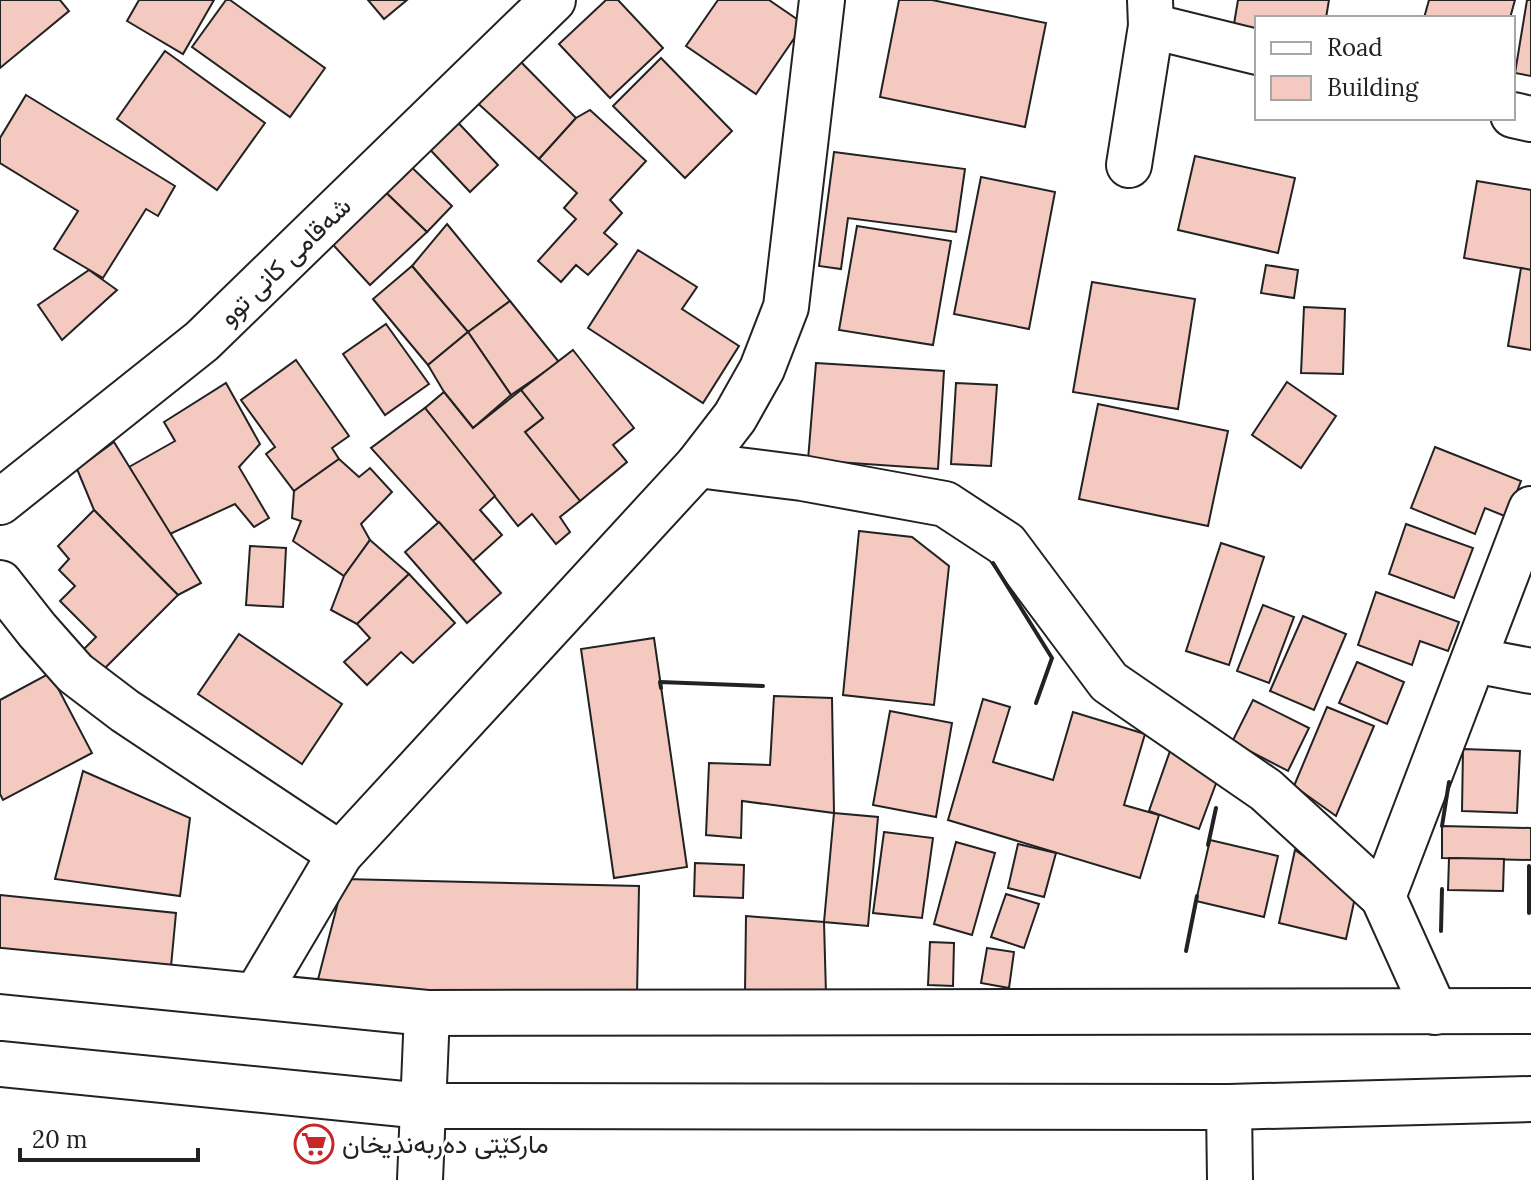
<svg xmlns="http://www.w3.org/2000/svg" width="1531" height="1180" viewBox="0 0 1531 1180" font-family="Lora,Vazirmatn,serif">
	<rect width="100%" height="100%" fill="#fff"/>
	<g fill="#f3c9c0" stroke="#222" stroke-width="2">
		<path d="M0,0H60L69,11L0,68Z"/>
		<path d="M139,0H214L183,54L127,21Z"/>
		<path d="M226,0H230L325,68L290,117L192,47Z"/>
		<path d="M368,0H407L384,19Z"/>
		<path d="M606,0H618L663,48L610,98L559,44Z"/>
		<path d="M718,0H769L804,24L756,94L686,46Z"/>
		<path d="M899,0H932L1046,23L1025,127L880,97Z"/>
		<path d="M1238,0H1329L1326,18H1257V41L1232,36Z"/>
		<path d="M1429,0H1515L1510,18H1424Z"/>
		<path d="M1527,0H1531V76L1515,73Z"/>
		<path d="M165,51L265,123L217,190L117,119Z"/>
		<path d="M515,56L576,118L539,159L472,98Z"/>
		<path d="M661,58L732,131L685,178L613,106Z"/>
		<path d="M26,95L175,186L158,216L146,209L103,278L54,249L78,211L0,163V138Z"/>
		<path d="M590,110L646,161L610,200L622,213L604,233L617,244L588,275L576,265L561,282L538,261L576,219L564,208L577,193L539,159L576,118Z"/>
		<path d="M449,113L498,165L470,192L421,140Z"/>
		<path d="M834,152L965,169L956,232L848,218L841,269L819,266Z"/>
		<path d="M1195,156L1295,178L1278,253L1178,230Z"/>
		<path d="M402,158L452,206L427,232L377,184Z"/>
		<path d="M981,177L1055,192L1029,329L954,314Z"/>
		<path d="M1477,181L1531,190V270L1464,258Z"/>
		<path d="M377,184L427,232L370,285L325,236Z"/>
		<path d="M447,224L510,301L468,332L412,266Z"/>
		<path d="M857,226L951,241L933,345L839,330Z"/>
		<path d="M638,250L697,287L682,309L739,346L703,403L588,328Z"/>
		<path d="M1266,265L1298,270L1294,298L1261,293Z"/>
		<path d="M412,266L468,332L428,365L373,299Z"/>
		<path d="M1521,268L1531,270V350L1508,346Z"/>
		<path d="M89,270L117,290L62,340L38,305Z"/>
		<path d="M1092,282L1195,299L1178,409L1073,392Z"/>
		<path d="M510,301L559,362L511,395L468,332Z"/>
		<path d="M1304,307L1345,309L1343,374L1301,373Z"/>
		<path d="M386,324L429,384L385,415L343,354Z"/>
		<path d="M468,332L511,395L473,428L444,392L428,365Z"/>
		<path d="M573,350L634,428L613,445L627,462L580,501L525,432L543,418L521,390Z"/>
		<path d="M296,360L349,436L332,448L339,459L294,491L266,454L275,447L241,400Z"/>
		<path d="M816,363L944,371L938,469L808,460Z"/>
		<path d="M1287,382L1336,416L1301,468L1252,435Z"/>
		<path d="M226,383L260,444L239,467L269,518L254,527L235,504L170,534L129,467L175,441L164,422Z"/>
		<path d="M956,383L997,385L991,466L951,464Z"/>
		<path d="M521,390L543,418L525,432L580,501L560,517L570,532L556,544L532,514L518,526L425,408L444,392L473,428Z"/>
		<path d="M1098,404L1228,431L1208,526L1079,499Z"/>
		<path d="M425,408L495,496L480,510L502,535L473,561L371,448Z"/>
		<path d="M114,442L201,583L178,595L94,510L77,469Z"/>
		<path d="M1435,447L1521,481L1507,517L1485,508L1475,534L1411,508Z"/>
		<path d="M339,459L359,477L370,468L392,492L361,524L370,540L344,576L293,541L301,521L292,518L294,491Z"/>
		<path d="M94,510L178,595L99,674L79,654L96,637L60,601L75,586L59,570L69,559L58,546Z"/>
		<path d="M439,522L501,593L467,623L405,552Z"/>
		<path d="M1406,524L1473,548L1454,598L1389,574Z"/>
		<path d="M859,531L912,537L949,566L934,705L843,695Z"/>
		<path d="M370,540L409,574L357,624L331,610L344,576Z"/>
		<path d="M1221,543L1264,557L1229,665L1186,651Z"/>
		<path d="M250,546L286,548L283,607L246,605Z"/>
		<path d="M409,574L455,623L413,663L401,652L367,685L344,662L370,638L357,624Z"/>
		<path d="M1376,592L1459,622L1448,651L1420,641L1412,665L1358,645Z"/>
		<path d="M1263,605L1294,617L1269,683L1237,671Z"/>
		<path d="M1303,616L1346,634L1314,710L1270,691Z"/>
		<path d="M239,634L342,704L302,764L198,694Z"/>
		<path d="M654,638L687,867L614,878L581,649Z"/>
		<path d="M1357,662L1404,682L1387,724L1339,703Z"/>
		<path d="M50,673L92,753L3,800L0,794V700Z"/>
		<path d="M774,696L832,698L834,813L742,801L741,838L706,835L709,763L770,765Z"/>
		<path d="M983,699L1010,707L993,762L1053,780L1073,712L1145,734L1124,805L1159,815L1140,878L948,820Z"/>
		<path d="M1253,700L1309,728L1288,771L1232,742Z"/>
		<path d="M1327,707L1374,726L1336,816L1294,786Z"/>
		<path d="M890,711L952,723L936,817L873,805Z"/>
		<path d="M1463,749L1520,751L1517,813L1462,811Z"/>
		<path d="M1170,751L1221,770L1199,829L1149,811Z"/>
		<path d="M83,771L190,818L180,896L55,879Z"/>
		<path d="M834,813L878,817L868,926L824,922Z"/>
		<path d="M1442,826L1531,828V860L1442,858Z"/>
		<path d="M884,832L933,838L922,918L873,913Z"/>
		<path d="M1210,840L1278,856L1264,917L1196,901Z"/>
		<path d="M956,842L995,853L972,935L934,924Z"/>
		<path d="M1018,844L1056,853L1044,897L1008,888Z"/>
		<path d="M1295,850L1356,893L1346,939L1279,923Z"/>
		<path d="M1449,858L1504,859L1503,891L1448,890Z"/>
		<path d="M695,863L744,865L743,898L694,896Z"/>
		<path d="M344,879L639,886L637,997L315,991Z"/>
		<path d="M1006,894L1039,904L1024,948L991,937Z"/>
		<path d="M0,895L176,913L170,977L0,960Z"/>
		<path d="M746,916L824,922L826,994L745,992Z"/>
		<path d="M930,942L954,943L953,986L928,985Z"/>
		<path d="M987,948L1014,952L1009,988L981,983Z"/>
	</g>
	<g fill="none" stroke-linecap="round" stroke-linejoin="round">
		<g stroke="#222" stroke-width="48">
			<g id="street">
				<path d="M1151,26L1257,52"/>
				<path d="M1513,115L1531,119"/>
				<path d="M1129,165L1151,26L1150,0"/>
				<path d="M698,465L802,478L945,504L1006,544L1109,682L1266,790L1383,897L1435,1012"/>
				<path d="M0,583L37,630L75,673L125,711L340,854"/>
				<path d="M1474,660L1531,671"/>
				<path d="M1383,897L1531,509"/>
				<path d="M256,996L340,854L698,465L735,417L762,369L786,307L822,0"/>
				<path d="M1229,1107L1230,1180"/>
				<path d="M420,1180L427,1013"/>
			</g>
		</g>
		<g stroke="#222" stroke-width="48">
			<path id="secondary" d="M0,502L202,341L553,0"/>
		</g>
		<g stroke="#222" stroke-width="48">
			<g id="highway">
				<path d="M0,971L427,1013L1531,1011"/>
				<path d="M0,1064L423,1106L1229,1107L1531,1099"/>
			</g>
		</g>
		<use href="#street" stroke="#fff" stroke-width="44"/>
		<use href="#secondary" stroke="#fff" stroke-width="44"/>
		<use href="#highway" stroke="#fff" stroke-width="44"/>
		<g stroke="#222" stroke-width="4">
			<path d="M993,563L1052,658L1036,703"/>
			<path d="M661,688L660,682L763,686"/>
			<path d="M1442,826L1449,782"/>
			<path d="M1208,845L1216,808"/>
			<path d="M1529,913V866"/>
			<path d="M1441,931L1442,889"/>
			<path d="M1186,951L1197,896"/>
		</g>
	</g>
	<defs>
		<g id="supermarket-ring" transform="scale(2)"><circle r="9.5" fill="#fff" stroke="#c62828" stroke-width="1.5"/><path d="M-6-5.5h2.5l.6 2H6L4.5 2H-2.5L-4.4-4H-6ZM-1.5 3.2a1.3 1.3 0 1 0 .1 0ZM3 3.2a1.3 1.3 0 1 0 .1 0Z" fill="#c62828"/></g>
	</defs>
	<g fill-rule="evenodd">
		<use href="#supermarket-ring" x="314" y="1144"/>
	</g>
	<g text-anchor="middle" stroke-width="6" stroke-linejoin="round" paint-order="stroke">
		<g font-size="26" fill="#222" stroke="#fff">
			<text transform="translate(285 261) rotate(-44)" y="9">شەقامی کانی توو</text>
		</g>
		<g font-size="26" fill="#222" stroke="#fff" text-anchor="start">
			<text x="342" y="1153">مارکێتی دەربەندیخان</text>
		</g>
	</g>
	<rect x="1255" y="16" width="260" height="104" fill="#ffffff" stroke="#a7a7a7" stroke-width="2"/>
	<rect x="1271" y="42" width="40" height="12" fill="#ffffff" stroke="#a7a7a7" stroke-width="2"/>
	<text x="1327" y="56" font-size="24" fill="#222222">Road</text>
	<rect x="1271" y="76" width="40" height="24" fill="#f3c9c0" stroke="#a7a7a7" stroke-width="2"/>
	<text x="1327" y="96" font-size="24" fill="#222222">Building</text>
	<path d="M20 1148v12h178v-12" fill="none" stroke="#222222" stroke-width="4"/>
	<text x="32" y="1148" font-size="24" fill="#222222" stroke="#ffffff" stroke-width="6" paint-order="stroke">20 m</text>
</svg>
